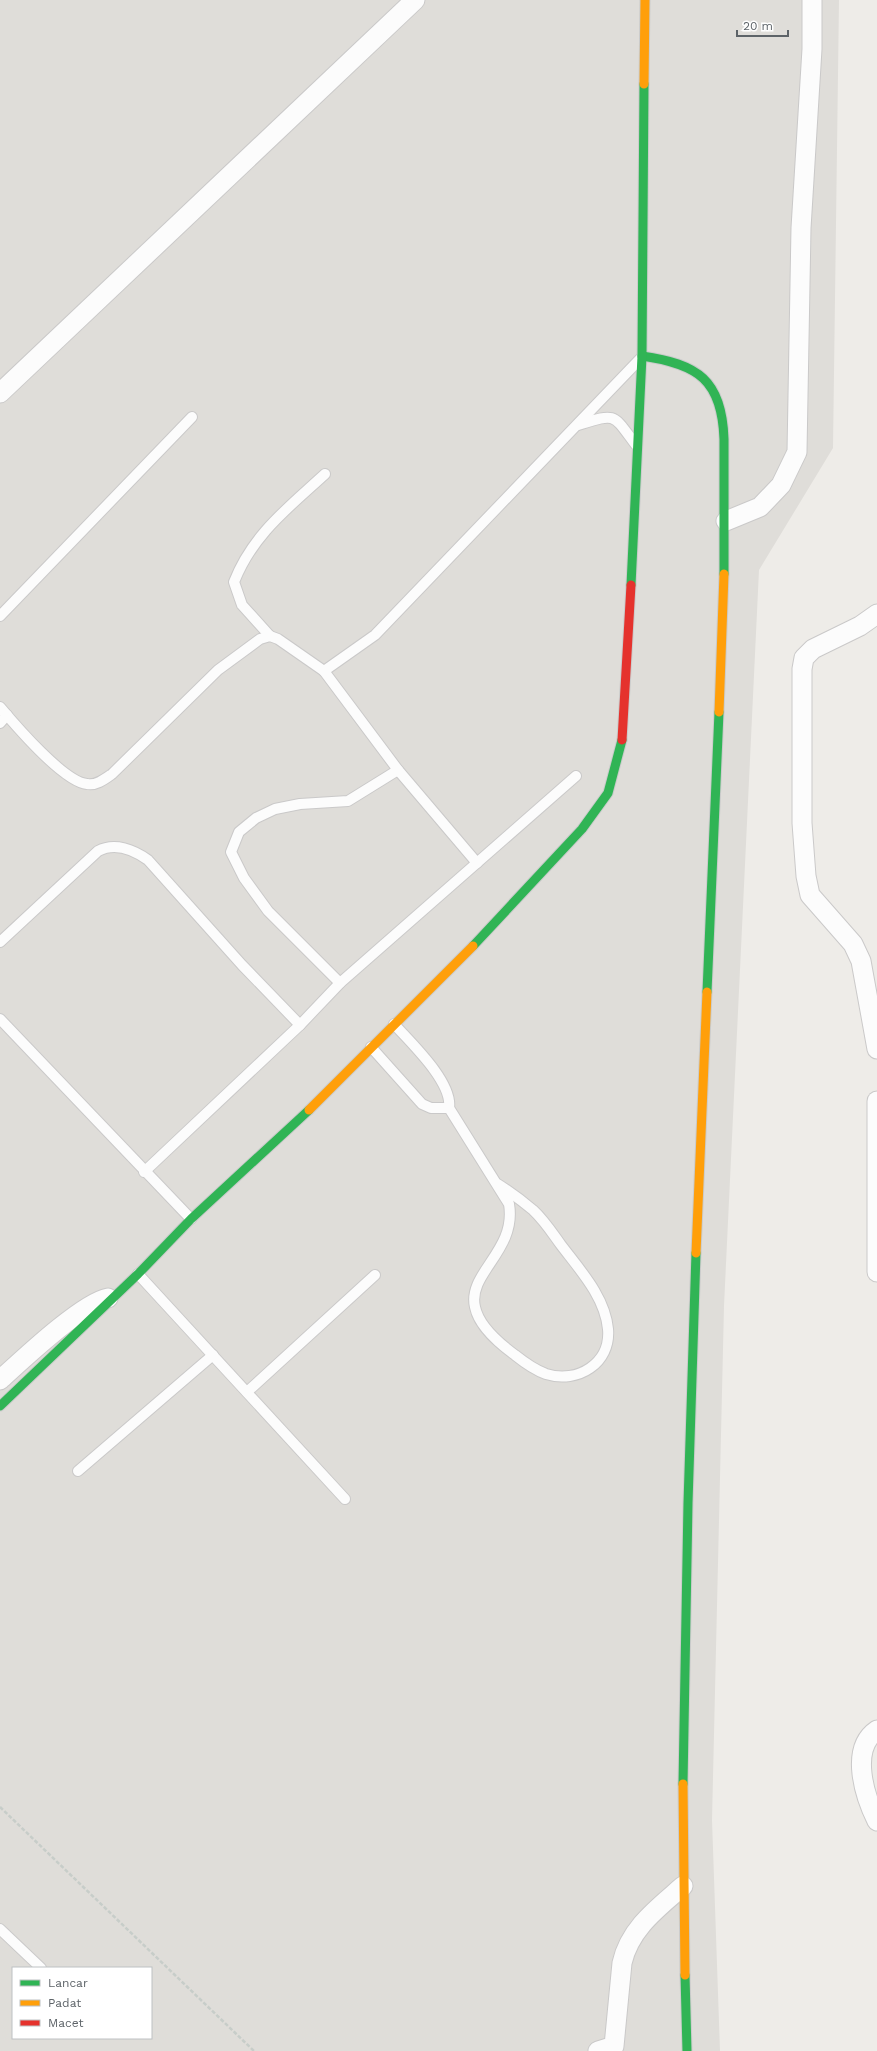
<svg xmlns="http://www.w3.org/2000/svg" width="877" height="2051" viewBox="0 0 877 2051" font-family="'Work Sans',sans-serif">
	<rect width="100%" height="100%" fill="#eeece8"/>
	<path fill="#dfddd9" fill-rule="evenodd" d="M0,0H839L833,448L759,570L724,1306L712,1820L720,2051H0ZM13,1968H151V2038H13Z"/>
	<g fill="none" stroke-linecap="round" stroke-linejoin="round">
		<g stroke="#cac9c9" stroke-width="12">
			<g id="lane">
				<path d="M578,425C617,413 612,413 636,445"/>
				<path d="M0,616L192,417"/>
				<path d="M270,636L242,605L234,582C253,534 288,508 325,474"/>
				<path d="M324,671L398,770L477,863"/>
				<path d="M0,707C16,726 64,782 87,784C96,786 105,779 112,774L218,670L260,639L270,636L278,639L324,671L375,635L640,359"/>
				<path d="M0,723L7,715"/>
				<path d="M0,942L98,851C115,842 134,850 148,860L242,965L300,1025L144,1172"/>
				<path d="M340,983L268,911L244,878L231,852L239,832L256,818L275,809L300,804L348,801L398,770"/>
				<path d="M0,1019L191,1219"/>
				<path d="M394,1024C410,1042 453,1082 449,1108L509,1204C517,1251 467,1273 475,1307C479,1327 500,1344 515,1355C525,1363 535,1370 546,1374C578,1384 611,1363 608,1329C605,1297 580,1270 561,1245C553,1234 544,1220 533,1210C521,1200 509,1191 496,1183"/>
				<path d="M300,1025L340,983L576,776"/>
				<path d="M371,1047L422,1104L431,1108H449"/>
				<path d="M138,1274L345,1499"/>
				<path d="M247,1392L375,1275"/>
				<path d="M78,1471L213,1355"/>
				<path d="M0,1929L41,1968"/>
			</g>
		</g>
		<g stroke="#cac9c9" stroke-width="21">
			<g id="street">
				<path d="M0,393L415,0"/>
				<path d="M726,521L760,507L781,485L797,452L801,228L812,49V0"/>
				<path d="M877,614L860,626L813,649L804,658L802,669V823L806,876L810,895L853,944L861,961L877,1049"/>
				<path d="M877,1101V1272"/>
				<path d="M0,1380C22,1360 82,1303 108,1298"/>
				<path d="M877,1730C849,1749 865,1797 877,1821"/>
				<path d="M598,2051L614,2046L622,1963C630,1928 658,1908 683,1886"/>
			</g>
		</g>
		<g stroke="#cacbcb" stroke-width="11">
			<g id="fast">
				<path d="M642,356C698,364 722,380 724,439V574"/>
				<path d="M631,585L642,356L644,84"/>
				<path d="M473,946L582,829L608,793L622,740"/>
				<path d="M707,992L719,712"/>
				<path d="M0,1406L138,1274L191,1219L309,1110"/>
				<path d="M683,1784L688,1503L696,1253"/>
				<path d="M685,1975L687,2051"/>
			</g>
		</g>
		<g stroke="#cacbcb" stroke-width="11">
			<g id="slow">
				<path d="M644,84L645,0"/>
				<path d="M719,712L724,574"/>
				<path d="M309,1110L473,946"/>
				<path d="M696,1253L707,992"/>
				<path d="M683,1784L685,1975"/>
			</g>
		</g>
		<g stroke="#cacbcb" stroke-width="11">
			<path id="jam" d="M622,740L631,585"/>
		</g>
		<path stroke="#c7cdc9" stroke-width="2.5" stroke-dasharray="4 2" stroke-linecap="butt" d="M0,1807L254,2051"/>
		<use href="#lane" stroke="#fcfcfc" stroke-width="10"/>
		<use href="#street" stroke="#fcfcfc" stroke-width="19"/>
		<use href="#fast" stroke="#30b455" stroke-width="9"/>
		<use href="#slow" stroke="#ff9f0a" stroke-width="9"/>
		<use href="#jam" stroke="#e5322d" stroke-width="9"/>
	</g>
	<rect x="12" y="1967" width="140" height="72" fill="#ffffff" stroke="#bec1c3"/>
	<rect x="20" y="1980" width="20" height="6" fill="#30b455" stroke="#bec1c3"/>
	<text x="48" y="1987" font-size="12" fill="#5d6368">Lancar</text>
	<rect x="20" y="2000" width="20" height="6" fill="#ff9f0a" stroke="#bec1c3"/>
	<text x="48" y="2007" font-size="12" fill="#5d6368">Padat</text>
	<rect x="20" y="2020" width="20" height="6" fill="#e5322d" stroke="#bec1c3"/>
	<text x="48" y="2027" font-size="12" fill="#5d6368">Macet</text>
	<path d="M737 30v6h51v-6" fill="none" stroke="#5d6368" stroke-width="2"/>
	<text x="743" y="30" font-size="12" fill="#5d6368" stroke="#ffffff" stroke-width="3" paint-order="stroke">20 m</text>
</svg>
